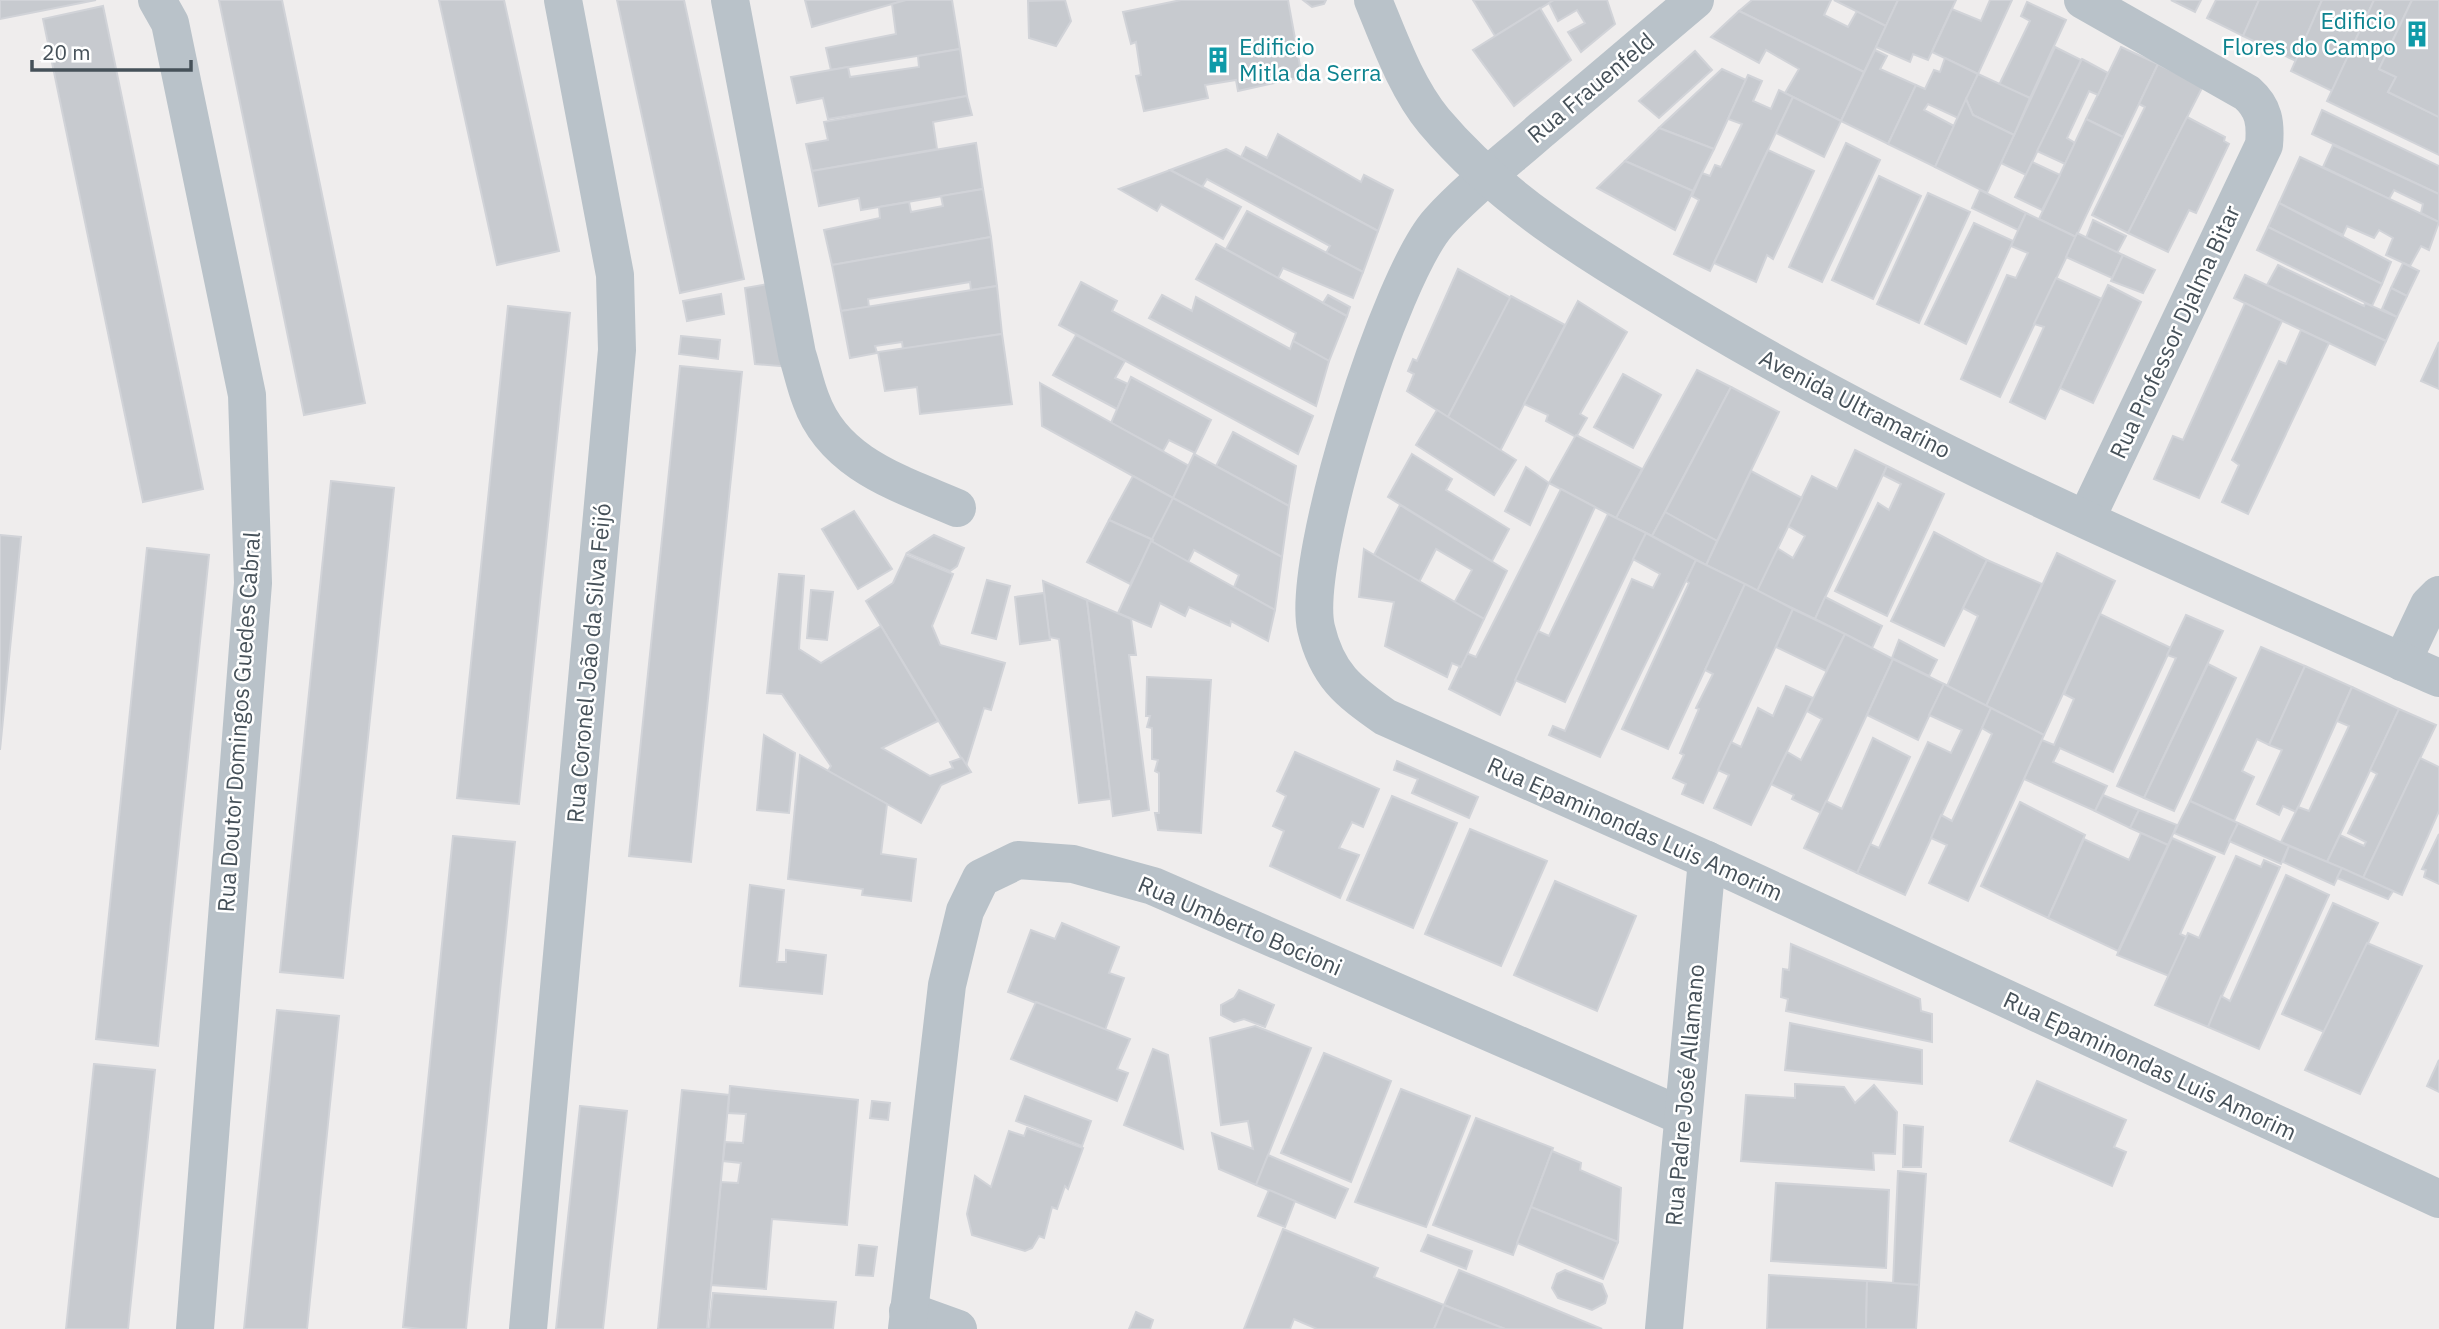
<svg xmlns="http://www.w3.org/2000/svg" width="2439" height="1329" viewBox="0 0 2439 1329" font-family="'IBM Plex Sans',sans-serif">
	<rect width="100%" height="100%" fill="#efeded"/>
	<g fill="#c7cacf" stroke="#d1d3d8" stroke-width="2">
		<path d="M0,0H96L0,19Z"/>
		<path d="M219,0H282L365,403L304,415Z"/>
		<path d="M439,0H504L559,251L497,265Z"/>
		<path d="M617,0H684L744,279L680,293Z"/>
		<path d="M805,0H906L812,27Z"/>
		<path d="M906,0H952L960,49L831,70L826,48L896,34L892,4Z"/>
		<path d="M1065,0L1071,21L1056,46L1029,38L1028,1Z"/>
		<path d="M1181,0H1288L1302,77L1238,91L1236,80L1205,85L1208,98L1144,111L1136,76L1141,75L1136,42L1131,44L1123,12Z"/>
		<path d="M1326,0L1324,4L1312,7L1303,0Z"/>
		<path d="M1473,0H1554L1495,36Z"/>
		<path d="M1554,0H1607L1615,24L1581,52L1568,32L1585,23L1577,10L1558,21L1549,3Z"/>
		<path d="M1752,0H1831L1824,15L1848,27L1857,11L1886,26L1864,72L1739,11Z"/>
		<path d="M1834,0H1898L1886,26Z"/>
		<path d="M1898,0H1956L1928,60L1913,54L1910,62L1876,47Z"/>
		<path d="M1990,0H2012L1978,74L1932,52L1952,9L1981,21Z"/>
		<path d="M2171,0H2201L2195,12Z"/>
		<path d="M2216,0H2259L2243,36L2207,18Z"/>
		<path d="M2259,0H2322L2296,61L2243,36Z"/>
		<path d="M2322,0H2374L2332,91L2291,71Z"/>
		<path d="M2374,0H2412L2379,69L2396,77L2388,92L2439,117V155L2327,101Z"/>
		<path d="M2412,0H2439V117L2388,92L2396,77L2379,69Z"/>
		<path d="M2027,2L2066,20L2030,98L1999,85L2030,21L2021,16Z"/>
		<path d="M103,6L203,489L143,502L43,19Z"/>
		<path d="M1540,8L1571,60L1514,106L1473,50Z"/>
		<path d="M1739,11L1864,72L1841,121L1785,93L1799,69L1766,50L1759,63L1711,37Z"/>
		<path d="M2055,47L2081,60L2026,175L2001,163Z"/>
		<path d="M2121,47L2158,64L2123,137L2086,119Z"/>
		<path d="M960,49L967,96L828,119L823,98L797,103L791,77L848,67L850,77L919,67L918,56Z"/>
		<path d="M1875,50L1887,56L1880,69L1916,85L1888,144L1841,121Z"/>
		<path d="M1695,51L1712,70L1659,118L1639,101Z"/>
		<path d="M1945,58L1978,74L1958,118L1928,104L1924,110L1954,126L1935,167L1888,144L1916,85L1925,89L1934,70L1940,72Z"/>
		<path d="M2082,59L2108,73L2098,95L2089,91L2067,138L2075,143L2065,164L2037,151Z"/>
		<path d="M2158,64L2203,86L2128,233L2092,215L2145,107L2139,104Z"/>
		<path d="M1722,69L1746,80L1714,149L1659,128Z"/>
		<path d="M1978,74L2030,98L2014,135L1973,115L1966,99Z"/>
		<path d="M1748,75L1762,81L1753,101L1771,109L1779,90L1793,97L1710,271L1674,254L1699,200L1692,196L1702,173L1710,176L1715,165L1721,167L1742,124L1728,119Z"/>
		<path d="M967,96L972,115L933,122L937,149L812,171L806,144L828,140L824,122Z"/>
		<path d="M1793,97L1841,121L1824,157L1776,133Z"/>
		<path d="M1966,99L1973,115L2014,135L1987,193L1935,167Z"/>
		<path d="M2322,110L2439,166V194L2312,134Z"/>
		<path d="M2187,117L2225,137L2224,141L2229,144L2196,213L2189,210L2168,252L2128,233Z"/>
		<path d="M2086,119L2123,137L2076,237L2039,219Z"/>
		<path d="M1659,128L1714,149L1693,191L1625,161Z"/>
		<path d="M1278,134L1361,182L1364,175L1393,190L1378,231L1241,157L1246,147L1267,158Z"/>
		<path d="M976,143L983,189L861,210L859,198L819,206L812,171Z"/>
		<path d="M1846,143L1880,160L1822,282L1789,267Z"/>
		<path d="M2333,145L2439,194V222L2421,213L2423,204L2394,190L2389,199L2323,167Z"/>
		<path d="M1226,149L1378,231L1363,272L1326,253L1330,246L1207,179L1202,187L1170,170Z"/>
		<path d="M1768,150L1814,171L1773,259L1767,255L1756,282L1714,263Z"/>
		<path d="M2300,157L2439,222L2429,250L2421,246L2410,266L2386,255L2393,238L2379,230L2374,238L2347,226L2343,235L2279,203Z"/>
		<path d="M1625,161L1693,191L1675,230L1597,188Z"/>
		<path d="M2032,162L2060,175L2042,210L2015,197Z"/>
		<path d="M1170,170L1241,207L1223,239L1161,204L1157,211L1119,189Z"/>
		<path d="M1879,176L1921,196L1873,299L1832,280Z"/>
		<path d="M983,189L991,237L832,265L824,230L880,218L879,207L909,202L911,212L943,206L941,196Z"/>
		<path d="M1980,190L2026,213L2018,230L1972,208Z"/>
		<path d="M1928,193L1970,212L1919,323L1877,304Z"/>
		<path d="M2279,203L2391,262L2382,284L2268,227Z"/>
		<path d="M1247,211L1363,272L1353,298L1283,268L1278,278L1226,249Z"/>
		<path d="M2026,213L2076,237L2000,397L1961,379L2007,275L2016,278L2028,253L2011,246Z"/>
		<path d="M2093,220L2126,236L2117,253L2086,238Z"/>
		<path d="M1974,223L2013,241L1966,344L1925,324Z"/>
		<path d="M2268,227L2382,284L2372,306L2257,250Z"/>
		<path d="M2077,233L2123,255L2112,278L2066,257Z"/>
		<path d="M991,237L997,286L971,290L970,282L868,299L869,307L841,311L832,265Z"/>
		<path d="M1216,244L1347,316L1329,361L1293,341L1296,333L1196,279Z"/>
		<path d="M2123,255L2155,270L2143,293L2111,281Z"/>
		<path d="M2403,263L2419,271L2407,296L2391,288Z"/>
		<path d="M2278,265L2364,306L2365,303L2397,317L2386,341L2267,285Z"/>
		<path d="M1458,269L1511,298L1448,417L1407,391L1414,374L1408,371L1413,359L1417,361Z"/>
		<path d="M2245,275L2386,341L2375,365L2234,298Z"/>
		<path d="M2056,278L2102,299L2045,419L2010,402L2044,327L2034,324Z"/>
		<path d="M780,282L791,367L755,364L745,288Z"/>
		<path d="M1081,282L1117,301L1112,311L1313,416L1298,454L1059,325Z"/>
		<path d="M2108,285L2141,302L2093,403L2060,388Z"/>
		<path d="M997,286L1002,334L903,349L902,342L875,346L877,353L850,358L841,311Z"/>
		<path d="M2391,288L2407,296L2397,317L2382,309Z"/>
		<path d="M721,294L724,314L687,321L683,301Z"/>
		<path d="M1162,295L1192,311L1196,297L1290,349L1293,341L1329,361L1316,406L1149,318Z"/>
		<path d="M1328,295L1350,307L1347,316L1323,303Z"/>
		<path d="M1511,296L1565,325L1500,451L1448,417Z"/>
		<path d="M1578,301L1627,332L1580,414L1587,418L1576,437L1546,421L1548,415L1524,404Z"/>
		<path d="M2245,303L2282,321L2199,498L2154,479L2173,436L2183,440Z"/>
		<path d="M508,306L570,313L519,804L457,798Z"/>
		<path d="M2301,330L2329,343L2248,514L2222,502L2239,465L2232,460L2279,361L2286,364Z"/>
		<path d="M1002,334L1012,404L920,414L917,387L885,391L878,352Z"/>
		<path d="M1076,335L1125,361L1115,378L1128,384L1117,409L1053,375Z"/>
		<path d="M681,336L720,340L718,359L679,354Z"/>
		<path d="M2439,342V389L2421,381Z"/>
		<path d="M680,366L742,372L691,862L629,856Z"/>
		<path d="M1697,370L1731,387L1652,536L1616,518Z"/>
		<path d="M1623,374L1661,395L1633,448L1594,427Z"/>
		<path d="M1131,377L1211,420L1195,453L1169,440L1163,451L1111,423Z"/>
		<path d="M1040,383L1189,466L1173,498L1042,426Z"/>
		<path d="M1731,387L1779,412L1717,541L1665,512Z"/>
		<path d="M1437,410L1516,460L1494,495L1416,445Z"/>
		<path d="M1233,432L1296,466L1289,506L1216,466Z"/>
		<path d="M1576,435L1642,469L1616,518L1549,483Z"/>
		<path d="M1855,450L1887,466L1815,619L1757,591L1777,548L1793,558L1805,536L1788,526L1812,476L1837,489Z"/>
		<path d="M1194,454L1289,506L1282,557L1173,498Z"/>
		<path d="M1412,454L1452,479L1446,490L1509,529L1492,561L1388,497Z"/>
		<path d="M1887,466L1944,494L1887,616L1835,591L1878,503L1889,510L1901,484L1883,475Z"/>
		<path d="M1526,467L1549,483L1530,525L1505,511Z"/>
		<path d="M1751,471L1802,498L1757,591L1706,565Z"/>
		<path d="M1133,476L1173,498L1153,540L1109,520Z"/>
		<path d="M331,481L394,488L343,978L280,972Z"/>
		<path d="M1561,489L1595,507L1500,715L1449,689L1466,653L1476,657Z"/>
		<path d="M1173,498L1282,557L1275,610L1234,587L1239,575L1194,550L1188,562L1151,541Z"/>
		<path d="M1400,505L1507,571L1484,619L1454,603L1472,570L1436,549L1419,582L1374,555Z"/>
		<path d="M854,511L892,569L858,589L822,529Z"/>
		<path d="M1665,512L1717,541L1706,565L1652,536Z"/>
		<path d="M1608,514L1646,533L1565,702L1515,680L1538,631L1549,636Z"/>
		<path d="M1109,520L1153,540L1130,584L1087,562Z"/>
		<path d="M1934,532L1987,560L1944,646L1891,621Z"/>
		<path d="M1646,533L1696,560L1600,757L1549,735L1553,726L1565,731L1632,579L1653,588L1660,574L1633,559Z"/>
		<path d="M0,535L21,537L0,750Z"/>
		<path d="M934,535L964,548L957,566L950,571L907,553Z"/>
		<path d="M1151,541L1275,610L1268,641L1231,621L1230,626L1189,607L1185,616L1160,603L1151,627L1118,613Z"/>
		<path d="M147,548L209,555L158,1046L96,1039Z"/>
		<path d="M1364,549L1484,619L1461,667L1452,663L1447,677L1385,646L1394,602L1359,597Z"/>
		<path d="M2057,553L2115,581L2044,735L1986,706Z"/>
		<path d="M906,555L953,574L932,626L940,645L1005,663L991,710L984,708L966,766L866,601L893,583Z"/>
		<path d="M1696,560L1745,584L1668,749L1622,729L1689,583L1686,581Z"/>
		<path d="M1987,560L2042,584L1986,706L1947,686L1978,616L1963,608Z"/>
		<path d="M779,574L804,576L799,649L821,663L881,626L938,721L882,748L930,776L953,768L950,762L962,758L971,772L941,785L921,823L828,771L831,766L782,694L767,693Z"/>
		<path d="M987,580L1010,586L996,639L972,633Z"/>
		<path d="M1043,581L1087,600L1111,799L1079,803L1059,639L1049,637Z"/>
		<path d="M1745,584L1793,609L1703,803L1682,794L1686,784L1673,778L1684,755L1680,753L1699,709L1696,708L1713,674L1705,670Z"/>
		<path d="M811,590L833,592L827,640L807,638Z"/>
		<path d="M1044,593L1050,640L1020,644L1015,597Z"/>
		<path d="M1825,597L1882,626L1872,648L1815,619Z"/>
		<path d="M1087,600L1131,619L1136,655H1129L1149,810L1113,816Z"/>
		<path d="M1793,609L1845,634L1826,671L1776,647Z"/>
		<path d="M2100,614L2171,648L2113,772L2060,748L2053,762L2107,786L2095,811L2024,779L2042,740L2054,745L2074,699L2064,694Z"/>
		<path d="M2186,615L2223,631L2144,798L2117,786L2176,658L2167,655Z"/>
		<path d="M1845,634L1893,659L1821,813L1792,799L1794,795L1771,784L1787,752L1801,760L1822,719L1807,711Z"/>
		<path d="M1899,640L1937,660L1929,676L1892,658Z"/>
		<path d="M2261,647L2305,666L2269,745L2257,739L2242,771L2254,777L2234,821L2190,801Z"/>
		<path d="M1893,659L1944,684L1918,740L1867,715Z"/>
		<path d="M2208,664L2236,678L2174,811L2144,798Z"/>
		<path d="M2305,666L2352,687L2296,812L2283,806L2279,815L2257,804L2282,750L2269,745Z"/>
		<path d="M1147,677L1211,680L1201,833L1158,830L1155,813H1159V773L1155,771L1158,760L1152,759V728L1147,727L1150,716H1146Z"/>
		<path d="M1944,684L1991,708L1905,895L1857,873L1870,844L1879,848L1928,742L1951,753L1962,730L1929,715Z"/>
		<path d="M1786,686L1813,698L1751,825L1714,808L1729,775L1718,770L1731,742L1741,747L1758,708L1773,716Z"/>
		<path d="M2352,687L2399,709L2327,862L2281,842L2298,807L2309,811L2349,726L2337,721Z"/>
		<path d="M1991,708L2044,735L1968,901L1929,883L1947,845L1931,838L1941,815L1952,821L1992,734L1982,728Z"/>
		<path d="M2399,709L2436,725L2363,878L2327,862L2340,835L2364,846L2366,842L2348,833L2377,774L2370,770Z"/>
		<path d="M764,735L795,753L789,813L757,810Z"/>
		<path d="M1873,738L1910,757L1857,873L1804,848L1826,801L1842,809Z"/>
		<path d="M1295,752L1379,789L1363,827L1352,822L1339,848L1359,855L1340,898L1270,866L1284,831L1273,826L1286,796L1277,791Z"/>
		<path d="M800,755L887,804L881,854L916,859L911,901L862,895L863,889L788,879Z"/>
		<path d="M2420,758L2439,767V811L2402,895L2363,878Z"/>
		<path d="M1397,761L1478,797L1469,818L1412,793L1418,779L1394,770Z"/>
		<path d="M2103,795L2139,810L2130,828L2095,811Z"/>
		<path d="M1392,796L1457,823L1413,928L1347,900Z"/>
		<path d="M2190,801L2238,823L2224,854L2174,833Z"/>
		<path d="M2020,802L2085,835L2048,918L1981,886Z"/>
		<path d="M2139,810L2177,825L2168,845L2130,828Z"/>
		<path d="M2238,823L2289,846L2281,864L2229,841Z"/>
		<path d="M1470,829L1547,861L1501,966L1425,934Z"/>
		<path d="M2141,833L2168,845L2118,951L2048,918L2084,839L2129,860Z"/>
		<path d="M2439,834V884L2424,877L2426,870L2422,869Z"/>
		<path d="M453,836L515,842L466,1329H421L403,1327Z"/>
		<path d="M2172,838L2215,857L2180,934L2187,937L2169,976L2117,955Z"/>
		<path d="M2289,846L2342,868L2334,885L2283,862Z"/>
		<path d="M2236,856L2261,867L2264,860L2280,867L2208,1027L2155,1005L2188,933L2199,938Z"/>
		<path d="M2342,868L2393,891L2388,899L2337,878Z"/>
		<path d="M2286,875L2329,895L2259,1049L2208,1027L2221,996L2230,1001Z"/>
		<path d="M1555,881L1636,916L1597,1011L1514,975Z"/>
		<path d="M750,885L784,890L777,962H786V950L826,955L822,994L740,986Z"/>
		<path d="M2333,903L2378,923L2324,1032L2282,1014Z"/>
		<path d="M1062,923L1119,947L1109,973L1124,978L1105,1030L1008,992L1031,930L1055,939Z"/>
		<path d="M2367,943L2422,966L2360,1094L2305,1070Z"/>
		<path d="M1791,944L1920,999L1921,1011L1932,1014V1042L1786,1011L1788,999L1781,997L1783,969L1789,970Z"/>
		<path d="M1239,990L1274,1005L1265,1027L1244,1019L1234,1022L1221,1015V1005L1234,998Z"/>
		<path d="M1036,1002L1130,1039L1117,1069L1128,1073L1117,1101L1011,1059Z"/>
		<path d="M277,1010L339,1016L307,1329H244Z"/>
		<path d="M1790,1023L1922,1050V1084L1785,1070Z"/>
		<path d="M1255,1026L1311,1048L1256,1185L1219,1169L1212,1133L1253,1149L1248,1121L1221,1125L1210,1038Z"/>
		<path d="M1153,1049L1168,1055L1183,1149L1124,1125Z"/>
		<path d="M1324,1053L1391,1081L1351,1182L1281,1153Z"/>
		<path d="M2439,1060V1092L2427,1086Z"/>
		<path d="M94,1064L155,1070L128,1329H66Z"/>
		<path d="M2037,1081L2126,1120L2114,1147L2126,1152L2112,1186L2010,1141Z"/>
		<path d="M1795,1084L1844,1087L1855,1103L1874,1085L1897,1112L1895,1154L1873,1153L1874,1170L1741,1161L1746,1095L1795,1098Z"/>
		<path d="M730,1086L858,1100L847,1225L772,1219L766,1289L711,1285L721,1182L738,1183L741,1163L723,1161L725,1142L743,1143L746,1114L728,1113Z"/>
		<path d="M1401,1089L1470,1116L1426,1227L1355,1202Z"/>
		<path d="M682,1090L729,1095L707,1329H658Z"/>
		<path d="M1025,1096L1091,1121L1082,1146L1016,1121Z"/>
		<path d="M872,1101L890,1103L888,1120L870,1118Z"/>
		<path d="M580,1106L627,1111L603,1329H556Z"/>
		<path d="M1476,1118L1553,1148L1513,1255L1433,1225Z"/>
		<path d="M1904,1125L1923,1127L1921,1167H1903Z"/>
		<path d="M1027,1128L1083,1148L1068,1189L1065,1186L1057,1209L1052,1207L1044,1238L1039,1236L1032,1248L1025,1251L972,1235L967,1214L975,1176L991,1187L1009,1131L1024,1136Z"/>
		<path d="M1552,1151L1581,1163L1580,1170L1621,1188L1618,1242L1531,1207Z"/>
		<path d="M1268,1155L1348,1189L1335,1218L1256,1185Z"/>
		<path d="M1898,1171L1926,1174L1919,1285L1893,1284Z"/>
		<path d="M1776,1183L1889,1190L1886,1268L1771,1261Z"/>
		<path d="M1269,1190L1295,1201L1285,1227L1258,1216Z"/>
		<path d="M1531,1207L1618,1242L1603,1279L1517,1243Z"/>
		<path d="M1283,1229L1378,1268L1374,1277L1444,1305L1434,1329H1317L1294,1319L1290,1329H1244Z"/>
		<path d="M1428,1235L1472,1251L1466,1269L1421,1251Z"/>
		<path d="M859,1245L877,1247L873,1276L856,1275Z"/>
		<path d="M1459,1270L1501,1287L1602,1329H1505L1444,1305Z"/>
		<path d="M1565,1270L1602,1284L1607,1296L1605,1303L1592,1310L1558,1298L1552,1288L1557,1274Z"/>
		<path d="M1769,1275L1867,1281L1866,1329H1767Z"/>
		<path d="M1867,1281L1919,1285L1916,1329H1866Z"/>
		<path d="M713,1293L836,1302L833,1329H709Z"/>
		<path d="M1444,1305L1505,1329H1434Z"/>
		<path d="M1136,1312L1153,1320L1150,1329H1129Z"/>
	</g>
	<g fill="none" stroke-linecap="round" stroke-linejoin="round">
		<g stroke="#b9c2c9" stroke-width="38">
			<path d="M157,0L170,23L247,395L253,583L195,1329"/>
			<path d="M730,0L797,354C802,369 805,385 811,400C834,464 899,483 957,508"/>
			<path d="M1695,0C1644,43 1593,87 1541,130C1507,160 1470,188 1439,222C1390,276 1301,559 1316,628C1327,675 1348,691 1385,717L1707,860L2439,1199"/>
			<path d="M2083,0L2247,93C2264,108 2266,123 2264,145L2086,519"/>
			<path d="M2402,662L2429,605L2439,595"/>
			<path d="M908,1311L958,1329"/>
			<path d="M528,1329L617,350L615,275L563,0"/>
			<path d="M907,1329L947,985L965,911L981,878L1018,860L1073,864L1153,886L1682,1116"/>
			<path d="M1664,1329L1707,860"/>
		</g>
		<path stroke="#b9c2c9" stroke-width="38" d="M1373,0C1390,41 1406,87 1434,121C1504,204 1596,257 1687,312C1926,456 2185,565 2439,678"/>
	</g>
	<defs>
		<g id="building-bare" transform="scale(2.1)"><path d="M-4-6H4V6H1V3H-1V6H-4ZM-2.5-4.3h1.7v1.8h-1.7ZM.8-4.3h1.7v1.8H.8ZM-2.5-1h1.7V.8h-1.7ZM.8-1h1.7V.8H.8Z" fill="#0f9aa8" stroke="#fff" stroke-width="2.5" paint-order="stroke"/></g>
	</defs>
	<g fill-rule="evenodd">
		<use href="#building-bare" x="2417" y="34"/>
		<use href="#building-bare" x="1218" y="60"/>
	</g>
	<g text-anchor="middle" stroke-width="5" stroke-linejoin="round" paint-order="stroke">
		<g font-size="23" fill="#0d838f" stroke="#fff" text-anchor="end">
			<text x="2396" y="29">Edificio<tspan x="2396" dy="26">Flores do Campo</tspan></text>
			<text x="1239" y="55" text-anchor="start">Edificio<tspan x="1239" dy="26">Mitla da Serra</tspan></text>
		</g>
		<g font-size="23" fill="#465159" stroke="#fff">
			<text transform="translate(1591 88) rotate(-40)" y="8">Rua Frauenfeld</text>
			<text transform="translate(2175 332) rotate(-65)" y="8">Rua Professor Djalma Bitar</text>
			<text transform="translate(1855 404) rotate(27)" y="8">Avenida Ultramarino</text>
			<text transform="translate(589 663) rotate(-85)" y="8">Rua Coronel João da Silva Feijó</text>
			<text transform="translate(239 722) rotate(-86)" y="8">Rua Doutor Domingos Guedes Cabral</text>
			<text transform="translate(1635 829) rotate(24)" y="8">Rua Epaminondas Luis Amorim</text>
			<text transform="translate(1240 926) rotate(23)" y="8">Rua Umberto Bocioni</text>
			<text transform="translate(2150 1066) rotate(25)" y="8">Rua Epaminondas Luis Amorim</text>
			<text transform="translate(1685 1095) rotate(-85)" y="8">Rua Padre José Allamano</text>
		</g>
	</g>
	<path d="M32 60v10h159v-10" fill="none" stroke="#465159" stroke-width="3.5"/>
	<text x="42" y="60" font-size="21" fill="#465159" stroke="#ffffff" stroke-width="5" paint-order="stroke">20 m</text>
</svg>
